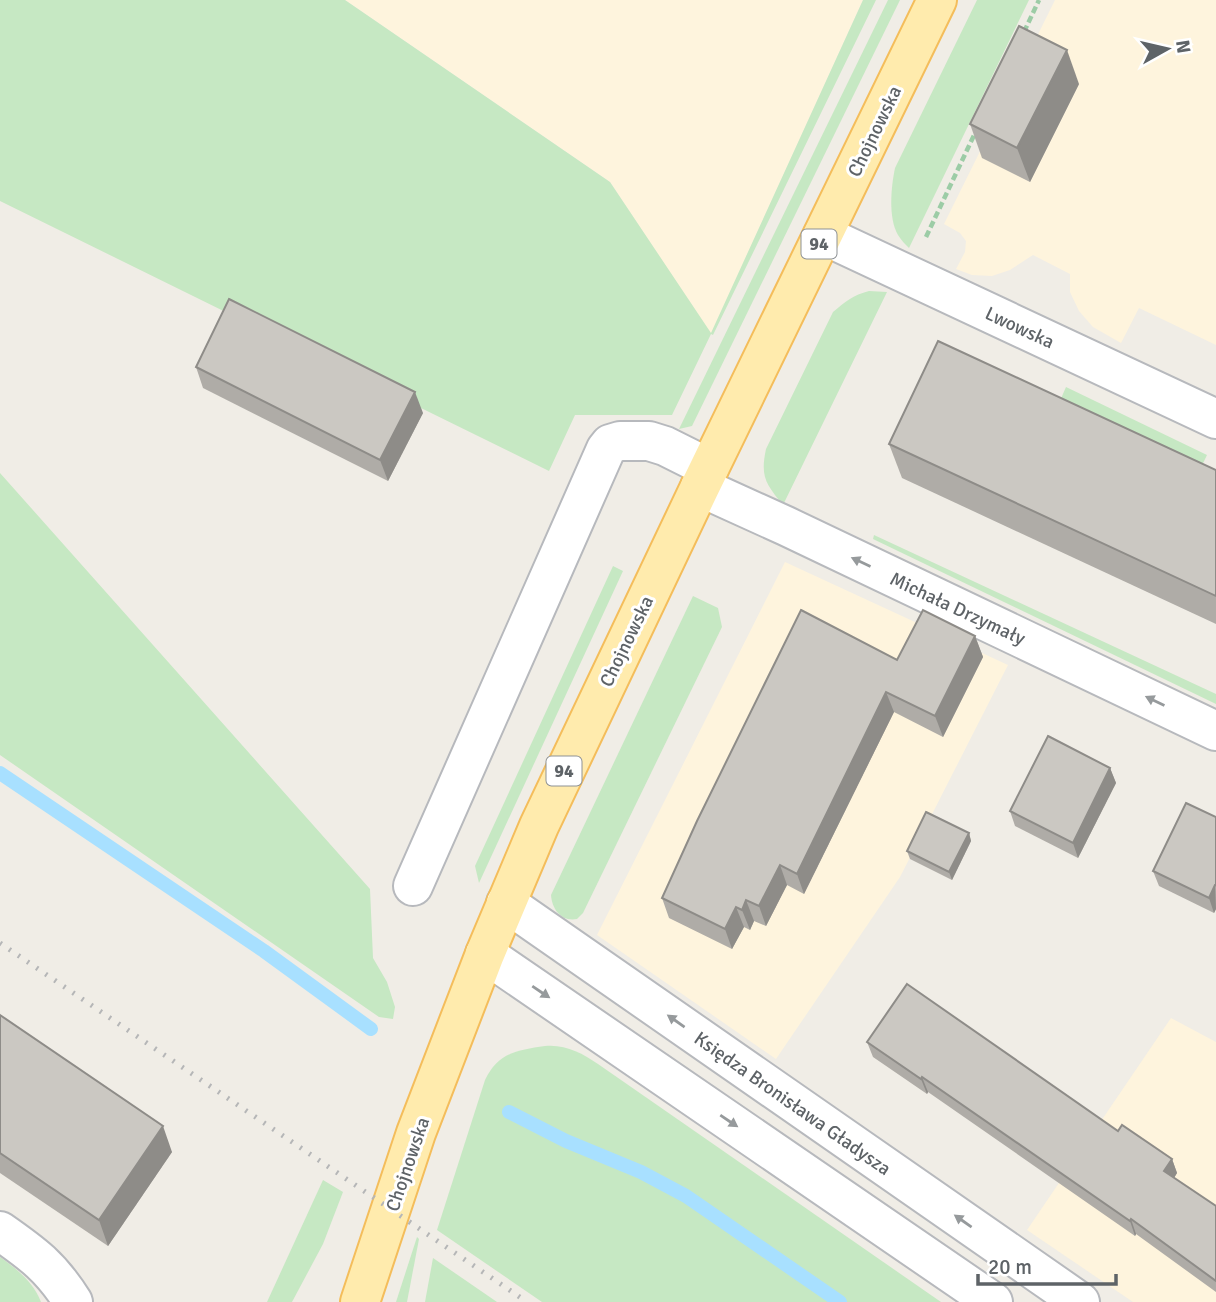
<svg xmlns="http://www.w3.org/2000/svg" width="1216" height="1302" viewBox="0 0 1216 1302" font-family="Signika,sans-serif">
	<rect width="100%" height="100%" fill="#f0ede6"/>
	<g fill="#fef4dd">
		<path d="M345,0H863L711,334L610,182Z"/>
		<path d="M1055,0H1216V345L1139,308L1121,343L1093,327L1079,311L1070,292V274L1033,255L1010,270L992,276L972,275L956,269L965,252L966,241L960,233L944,224Z"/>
		<path d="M785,562L1008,665L900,877L776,1059L597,935Z"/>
		<path d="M1171,1018L1216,1042V1302H1133L1027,1230Z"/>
	</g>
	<g fill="#c6e8c3">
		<path d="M0,0H345L610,182L711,333L863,0H876L713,335L711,334L672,415H575L549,471L0,201Z"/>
		<path d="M888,0H900L692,426L679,429Z"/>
		<path d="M977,0H1029L909,248C905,244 901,240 898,235C888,218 891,187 895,168Z"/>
		<path d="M869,291L887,292L783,505C766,484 760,477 766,449L833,312C845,302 853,295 869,291Z"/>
		<path d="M1066,387L1207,455L1194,482L1053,417Z"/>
		<path d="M0,473L370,889L373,958L387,982L395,1007L393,1019L379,1017L0,755Z"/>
		<path d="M874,535L1216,694V704L873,539Z"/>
		<path d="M613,566L623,571L479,883L475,866Z"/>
		<path d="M693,596L718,608L722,627L583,913L577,919C561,922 552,909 551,895Z"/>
		<path d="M545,1046C565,1044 582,1053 598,1064L941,1302H542L437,1230L485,1080C498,1053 517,1050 545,1046Z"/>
		<path d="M323,1180L343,1192L323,1244L292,1302H267Z"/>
		<path d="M417,1237L419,1239L407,1302H396Z"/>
		<path d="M0,1257C17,1269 34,1283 41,1302H0Z"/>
		<path d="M433,1258L497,1302H425Z"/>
	</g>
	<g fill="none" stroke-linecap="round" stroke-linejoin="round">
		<g stroke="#a8e0ff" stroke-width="14">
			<path d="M0,773L264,951L371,1029"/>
			<path d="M509,1112L566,1141L641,1172L686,1196L840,1302"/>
		</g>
		<g stroke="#b7b9bd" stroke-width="42">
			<g id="minor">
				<path d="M823,235L1216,419"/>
				<path d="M700,487L786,526L1216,731"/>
				<path d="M413,886L606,449L610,444L620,441H649L665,446L709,468"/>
				<path d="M506,903L1080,1302"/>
				<path d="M485,954L993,1302"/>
				<path d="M0,1231C33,1254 51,1267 73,1302"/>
			</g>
		</g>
		<g stroke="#f4bd5b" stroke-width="42">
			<path id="major" d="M360,1302L416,1133L485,954L539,826L700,487L937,0"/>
		</g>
		<g stroke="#9ccca6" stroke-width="4.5" stroke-dasharray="7 3.5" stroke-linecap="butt">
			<path d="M1024,32L1039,0"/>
			<path d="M926,237L976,131"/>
		</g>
		<use href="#minor" stroke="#fff" stroke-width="38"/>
		<use href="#major" stroke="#ffebad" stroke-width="38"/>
		<path stroke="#b5b6b7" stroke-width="5" stroke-dasharray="2 9" stroke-linecap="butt" d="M0,943L527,1302"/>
	</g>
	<g fill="#afaca7">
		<path d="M1079,84L1030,182L982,158L970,124Z"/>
		<path d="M196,367L423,413L388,481L203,388Z"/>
		<path d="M889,444L1216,470V624L902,478Z"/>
		<path d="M975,636L983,657L943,737L894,712L804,894L787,885L766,926L754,921L750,930L744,927L732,949L669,918L662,898L897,660Z"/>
		<path d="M1110,768L1116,783L1078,858L1015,826L1010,811Z"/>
		<path d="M1216,817V909L1214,913L1159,886L1153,871Z"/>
		<path d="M969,833L971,841L952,880L910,859L907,851Z"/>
		<path d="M0,1015L172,1152L108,1246L0,1173Z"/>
		<path d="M867,1042L1118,1131L1172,1159L1177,1173L1174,1178L1216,1206V1292L1136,1234L1135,1236L928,1092L927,1094L873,1057Z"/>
	</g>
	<g fill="#8e8c88">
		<path d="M1067,50L1079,84L1030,182L1017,148Z"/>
		<path d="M415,392L423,413L388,481L380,460Z"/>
		<path d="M975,636L983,657L943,737L935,716Z"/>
		<path d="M886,692L894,712L804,894L797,874Z"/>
		<path d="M1110,768L1116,783L1078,858L1073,843Z"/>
		<path d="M969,833L971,841L952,880L949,872Z"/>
		<path d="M780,865L787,885L766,926L759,906Z"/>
		<path d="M1215,885L1216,909L1214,913L1209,898Z"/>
		<path d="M746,900L754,921L750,930L742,910Z"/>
		<path d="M736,907L744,927L732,949L725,929Z"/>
		<path d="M922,1077L928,1092L927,1094L921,1079Z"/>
		<path d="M163,1126L172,1152L108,1246L99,1220Z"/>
		<path d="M1172,1159L1177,1173L1169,1186L1164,1171Z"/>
		<path d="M1131,1219L1136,1234L1135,1236L1130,1221Z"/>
	</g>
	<g fill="#cbc8c2" stroke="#8e8c88" stroke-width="2">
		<path d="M1019,26L1067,50L1017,148L970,124Z"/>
		<path d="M229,299L415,392L380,460L196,367Z"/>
		<path d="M938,341L1216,470V596L889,444Z"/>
		<path d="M801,610L897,660L923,610L975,636L935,716L886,692L797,874L780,865L759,906L746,900L742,910L736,907L725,929L662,898L697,821Z"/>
		<path d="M1048,736L1110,768L1073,843L1010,811Z"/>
		<path d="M1186,803L1216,817V885H1215L1209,898L1153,871Z"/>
		<path d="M926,812L969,833L949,872L907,851Z"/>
		<path d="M907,984L1118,1131L1122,1125L1172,1159L1164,1171L1216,1206V1281L1131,1219L1130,1221L922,1077L921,1079L867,1042Z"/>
		<path d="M0,1015L163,1126L99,1220L0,1153Z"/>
	</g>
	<defs><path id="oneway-solid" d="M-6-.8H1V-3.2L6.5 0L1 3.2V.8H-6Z" transform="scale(1.75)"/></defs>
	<g fill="#969a9c">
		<use href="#oneway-solid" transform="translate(861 562) rotate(-155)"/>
		<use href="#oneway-solid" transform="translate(1155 701) rotate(-154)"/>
		<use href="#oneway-solid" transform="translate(541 992) rotate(34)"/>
		<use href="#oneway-solid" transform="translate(676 1021) rotate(-145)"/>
		<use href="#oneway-solid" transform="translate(729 1121) rotate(34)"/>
		<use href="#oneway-solid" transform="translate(963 1221) rotate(-145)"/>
	</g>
	<g text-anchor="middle" stroke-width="6" stroke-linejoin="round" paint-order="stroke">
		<g fill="#fff" stroke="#8e9295" stroke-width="2">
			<rect x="801.5" y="229.5" width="35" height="29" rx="5"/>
			<rect x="546.5" y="756.5" width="35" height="29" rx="5"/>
		</g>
		<g font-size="18" font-weight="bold" fill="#5e6367">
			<text x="819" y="250">94</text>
			<text x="564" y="777">94</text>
		</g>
		<g font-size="19" fill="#5e6367" stroke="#fff">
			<text transform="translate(874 131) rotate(-64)" y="7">Chojnowska</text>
			<text transform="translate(1020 327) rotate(25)" y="7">Lwowska</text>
			<text transform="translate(958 608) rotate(25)" y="7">Michała Drzymały</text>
			<text transform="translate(626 641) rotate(-64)" y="7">Chojnowska</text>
			<text transform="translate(793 1103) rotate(35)" y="7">Księdza Bronisława Gładysza</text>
			<text transform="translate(407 1164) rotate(-71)" y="7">Chojnowska</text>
		</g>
	</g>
	<g transform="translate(1167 49) rotate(82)" stroke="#ffffff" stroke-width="5" paint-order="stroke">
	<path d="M0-5L12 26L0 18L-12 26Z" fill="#5e6367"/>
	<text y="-10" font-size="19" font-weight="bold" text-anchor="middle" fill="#5e6367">N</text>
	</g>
	<path d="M978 1274v10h138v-10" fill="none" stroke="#5e6367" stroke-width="3.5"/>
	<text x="988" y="1274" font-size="21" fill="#5e6367" stroke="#ffffff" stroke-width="5" paint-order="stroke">20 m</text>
</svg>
